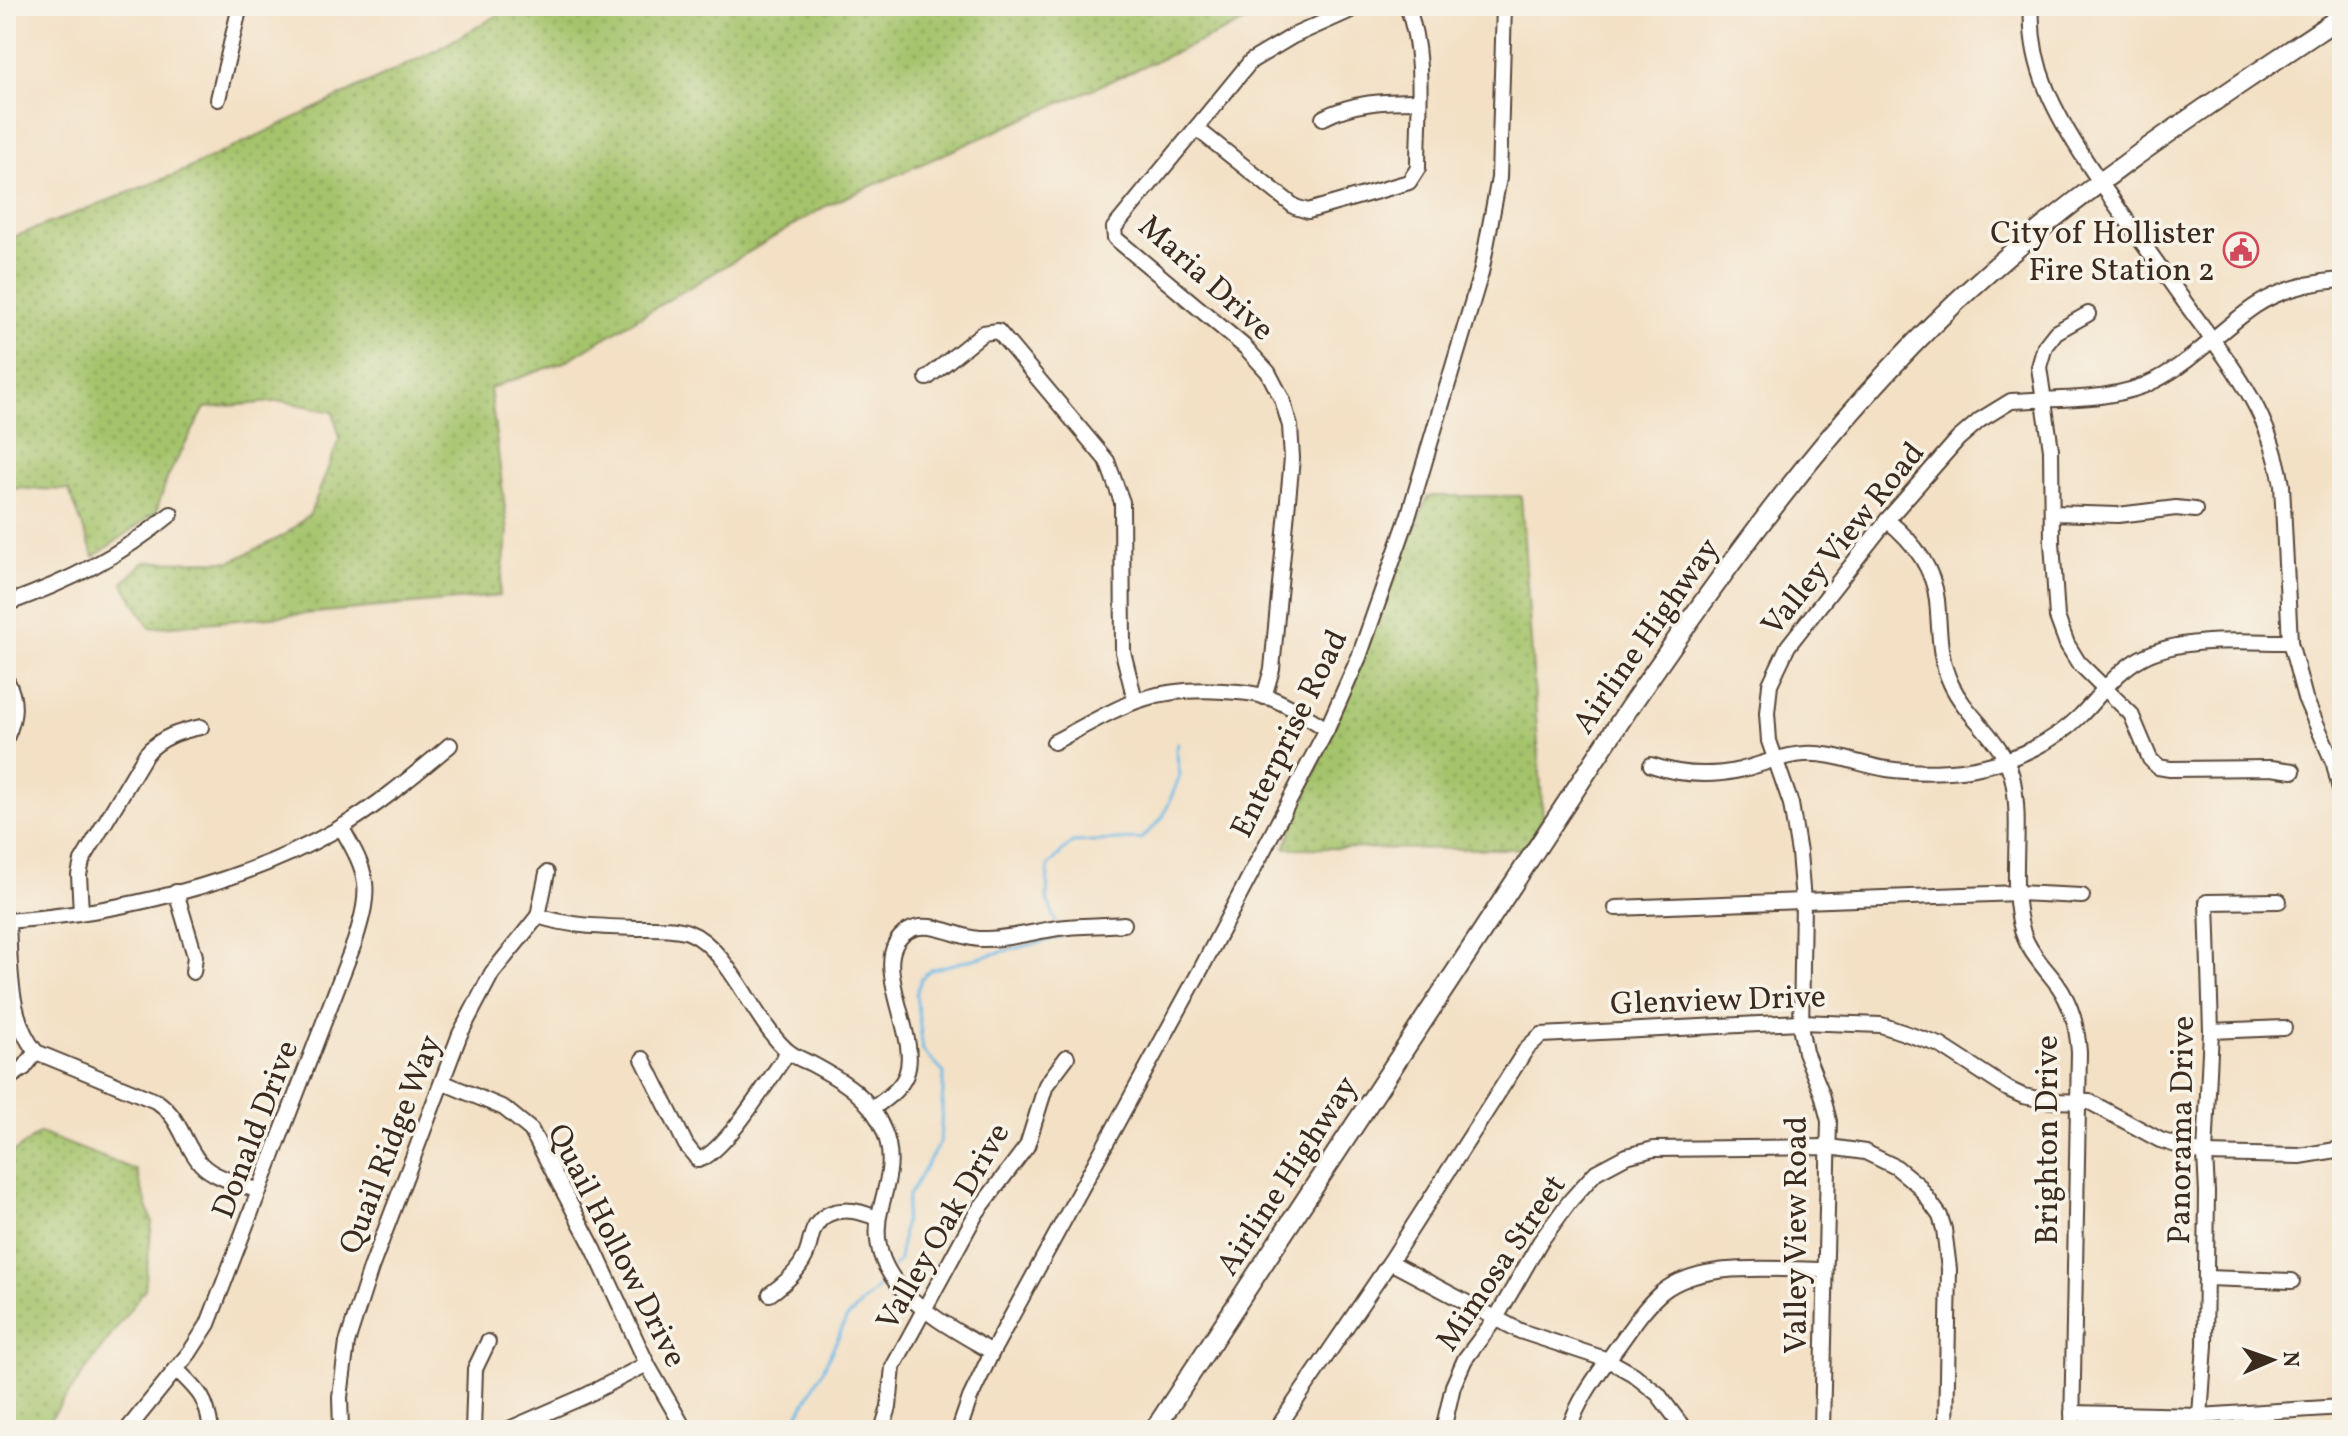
<svg xmlns="http://www.w3.org/2000/svg" width="2348" height="1436" viewBox="0 0 2348 1436" font-family="Vollkorn,serif">
	<defs>
		<pattern id="grass-dots" width="8" height="8" patternUnits="userSpaceOnUse" patternTransform="scale(2)"><rect width="8" height="8" fill="#a4c36b"/><path d="M2 2h.1M6 6h.1" fill="none" stroke="#879f57" stroke-width="1.8" stroke-linecap="round"/></pattern>
	</defs>
	<rect width="100%" height="100%" fill="#f7f3e8"/>
	<filter id="ink" filterUnits="userSpaceOnUse"><feTurbulence type="fractalNoise" baseFrequency=".0125" numOctaves="2"/><feDisplacementMap in="SourceGraphic" scale="16" xChannelSelector="R" yChannelSelector="G"/><feConvolveMatrix kernelMatrix="1 2 1 2 8 2 1 2 1" color-interpolation-filters="sRGB"/></filter>
	<filter id="wash" filterUnits="userSpaceOnUse"><feTurbulence type="fractalNoise" baseFrequency=".006" numOctaves="4" result="noise"/><feDisplacementMap in="SourceGraphic" scale="32" xChannelSelector="R" yChannelSelector="G"/><feGaussianBlur stdDeviation="1.8" result="paint"/><feColorMatrix in="noise" values="0 0 0 0 0 0 0 0 0 0 0 0 0 0 0 0 0 1.4 0 .05"/><feComposite in="paint" operator="in"/></filter>
	<g filter="url(#wash)">
		<rect width="100%" height="100%" fill="#f3e0c5"/>
		<g fill="url(#grass-dots)" stroke="#707644" stroke-width="2">
			<path d="M514,6H1281L826,206L564,362L490,388L508,533L499,596L150,628L123,583L144,562L232,561L285,535L310,514L340,438L333,412L283,401L205,408L168,476L156,512L94,557L69,490L6,488V240L179,173L431,53Z"/>
			<path d="M1428,496H1521L1543,818L1525,849L1285,848Z"/>
			<path d="M40,1133L136,1170L152,1221L145,1289L42,1430H6V1158Z"/>
		</g>
		<g fill="none" stroke-linecap="round" stroke-linejoin="round">
			<g stroke="#6bb8e5" stroke-width="3">
				<path d="M1056,922L1047,899L1048,866L1072,842L1141,839L1158,823L1164,815L1180,775L1176,750L1178,744"/>
				<path d="M894,1267L899,1260L908,1197L940,1142L944,1073L923,1051L916,994L921,979L930,970L1061,937L1060,933"/>
				<path d="M790,1430L822,1372L847,1318L886,1280"/>
			</g>
		</g>
	</g>
	<g filter="url(#ink)">
		<g fill="none" stroke-linecap="round" stroke-linejoin="round">
			<g stroke="#574537" stroke-width="18">
				<g id="minor">
					<path d="M2032,6C2028,66 2056,115 2088,164C2119,211 2153,257 2186,304C2230,364 2269,408 2282,485L2290,642L2305,698L2334,764L2342,798"/>
					<path d="M218,99L240,6"/>
					<path d="M1323,118C1353,102 1384,101 1418,101"/>
					<path d="M1196,128L1295,207L1308,211L1409,182L1418,168C1418,115 1426,56 1407,6"/>
					<path d="M2088,314L2056,332L2045,346L2039,367L2051,449L2052,542L2057,617L2067,644L2078,662L2131,714L2150,759L2158,767L2170,769L2271,768L2293,771"/>
					<path d="M927,378L983,333L998,331L1107,461L1122,502L1123,652L1135,700"/>
					<path d="M2052,513L2118,515L2176,508L2195,510"/>
					<path d="M1887,520C1913,541 1933,566 1937,600C1940,630 1938,657 1951,684C1968,720 2005,740 2013,781C2023,830 2008,885 2023,933C2029,952 2045,968 2057,984C2072,1005 2077,1027 2079,1052L2072,1430"/>
					<path d="M6,604C69,581 119,557 171,514"/>
					<path d="M6,679C17,699 16,717 6,738"/>
					<path d="M1264,697L1272,669L1292,458L1290,426L1282,399L1268,372L1245,347L1115,238L1114,228L1251,61L1293,36L1360,6"/>
					<path d="M1054,742C1119,708 1147,686 1223,691C1240,692 1257,693 1273,699C1291,706 1310,719 1327,729"/>
					<path d="M1651,765C1680,775 1709,777 1740,770C1761,765 1782,755 1804,754C1833,752 1860,765 1887,769C1914,773 1958,773 1984,766C2017,759 2056,740 2080,716C2100,696 2115,672 2141,658C2182,636 2244,642 2290,642"/>
					<path d="M176,892L195,956L193,972"/>
					<path d="M1616,908L2018,893L2082,896"/>
					<path d="M81,912L79,875L82,861L146,754C160,737 181,731 201,727"/>
					<path d="M538,916L547,873"/>
					<path d="M6,921C118,913 239,885 338,829C379,805 414,775 450,745"/>
					<path d="M8,921C10,963 8,1018 36,1052L158,1102C182,1120 183,1144 201,1164C214,1178 241,1184 259,1191"/>
					<path d="M2211,1031L2284,1028"/>
					<path d="M643,1059L686,1145L698,1160C724,1154 772,1075 788,1052"/>
					<path d="M6,1080L24,1068L36,1052"/>
					<path d="M442,1082L504,1108L531,1130L594,1249L647,1364L685,1430"/>
					<path d="M872,1109C885,1099 900,1090 906,1075C922,1034 864,958 908,931C929,918 958,938 979,939C1005,940 1032,932 1058,928C1079,925 1102,926 1124,924"/>
					<path d="M1390,1262L1520,1331L1608,1360L1633,1374L1658,1394L1685,1430"/>
					<path d="M2206,1278L2292,1281"/>
					<path d="M770,1294C784,1284 798,1272 805,1257C810,1248 810,1236 815,1227C829,1203 859,1210 878,1219"/>
					<path d="M176,1369C199,1391 207,1398 211,1430"/>
					<path d="M2072,1413L2200,1416L2342,1407"/>
					<path d="M127,1430L190,1352L208,1324L355,941C372,887 369,875 341,827"/>
					<path d="M341,1430L340,1397L347,1343L371,1268L460,1034L492,973L538,916C571,927 606,927 640,928C655,928 674,927 688,932C729,947 755,1025 789,1052C795,1057 803,1060 810,1063C842,1080 870,1096 884,1131C895,1158 888,1180 881,1207C860,1283 938,1320 992,1352"/>
					<path d="M473,1430L475,1369L488,1342"/>
					<path d="M507,1430L585,1396L647,1364"/>
					<path d="M882,1430L889,1407L893,1367L977,1212L1027,1146L1046,1085L1067,1057"/>
					<path d="M959,1430L970,1398L992,1352L1201,969L1327,729L1359,657L1409,514L1481,273L1499,178L1504,6"/>
					<path d="M1276,1430L1390,1262L1527,1048L1541,1035L1801,1022L1881,1025L1940,1045L2008,1089L2023,1096L2050,1101L2090,1102L2160,1140L2205,1154L2300,1156L2342,1149"/>
					<path d="M1443,1430L1453,1386L1465,1359L1496,1318L1540,1242L1570,1201L1596,1172L1626,1156L1654,1149L1829,1147L1865,1152L1896,1167L1918,1185L1940,1216L1944,1229L1949,1269L1946,1430"/>
					<path d="M1569,1430C1577,1401 1598,1374 1615,1350C1630,1330 1643,1308 1662,1292C1702,1260 1776,1270 1825,1270"/>
					<path d="M1822,1430L1829,1121L1822,1094L1805,1052L1801,1031L1803,901L1799,853L1791,804L1769,741L1767,713L1770,684L1788,646L1887,520L1958,439L1980,420L2011,401C2058,398 2114,402 2156,380C2193,361 2221,329 2255,306C2281,289 2311,282 2342,280"/>
					<path d="M2199,1430L2205,1345L2207,1192L2205,1154L2211,1031L2207,902L2279,901"/>
				</g>
			</g>
			<g stroke="#574537" stroke-width="22">
				<path id="major" d="M1154,1430L1629,708C1727,565 1828,424 1954,304C2072,193 2208,105 2342,16"/>
			</g>
			<use href="#minor" stroke="#fff" stroke-width="14"/>
			<use href="#major" stroke="#fff" stroke-width="18"/>
		</g>
	</g>
	<defs>
		<g id="civic-ring" transform="scale(1.8)"><circle r="9.5" fill="#f7f3e8" stroke="#d1495b" stroke-width="1.5"/><path d="M-.6-6.5H3V-4.5H.6V-3L4-1V1h2V6H-6V1h2V-1L-.6-3ZM-1.2 2.5V6h2.4V2.5Z" fill="#d1495b"/></g>
	</defs>
	<g fill-rule="evenodd">
		<use href="#civic-ring" x="2241" y="250"/>
	</g>
	<g text-anchor="middle" stroke-width="7" stroke-linejoin="round" paint-order="stroke">
		<g font-size="32" fill="#3b2a1e" stroke="#f7f3e8" text-anchor="end">
			<text x="2215" y="243">City of Hollister<tspan x="2215" dy="37">Fire Station 2</tspan></text>
		</g>
		<g font-size="32" fill="#3b2a1e" stroke="#f7f3e8">
			<text transform="translate(1207 277) rotate(42)" y="11">Maria Drive</text>
			<text transform="translate(1842 538) rotate(-51)" y="11">Valley View Road</text>
			<text transform="translate(1645 635) rotate(-55)" y="11">Airline Highway</text>
			<text transform="translate(1288 733) rotate(-64)" y="11">Enterprise Road</text>
			<text transform="translate(1718 999) rotate(-2)" y="11">Glenview Drive</text>
			<text transform="translate(254 1129) rotate(-69)" y="11">Donald Drive</text>
			<text transform="translate(2180 1130) rotate(-89)" y="11">Panorama Drive</text>
			<text transform="translate(2046 1140) rotate(-90)" y="11">Brighton Drive</text>
			<text transform="translate(389 1144) rotate(-69)" y="11">Quail Ridge Way</text>
			<text transform="translate(1286 1175) rotate(-57)" y="11">Airline Highway</text>
			<text transform="translate(942 1226) rotate(-60)" y="11">Valley Oak Drive</text>
			<text transform="translate(1795 1235) rotate(-90)" y="11">Valley View Road</text>
			<text transform="translate(618 1245) rotate(63)" y="11">Quail Hollow Drive</text>
			<text transform="translate(1500 1262) rotate(-56)" y="11">Mimosa Street</text>
		</g>
	</g>
	<rect width="2348" height="1436" fill="none" stroke="#f7f3e8" stroke-width="32"/>
	<g transform="translate(2272 1360) rotate(88)" stroke="#f7f3e8" stroke-width="6" paint-order="stroke">
	<path d="M0-6L14 30L0 20L-14 30Z" fill="#3b2a1e"/>
	<text y="-12" font-size="22" font-weight="bold" text-anchor="middle" fill="#3b2a1e">N</text>
	</g>
</svg>
